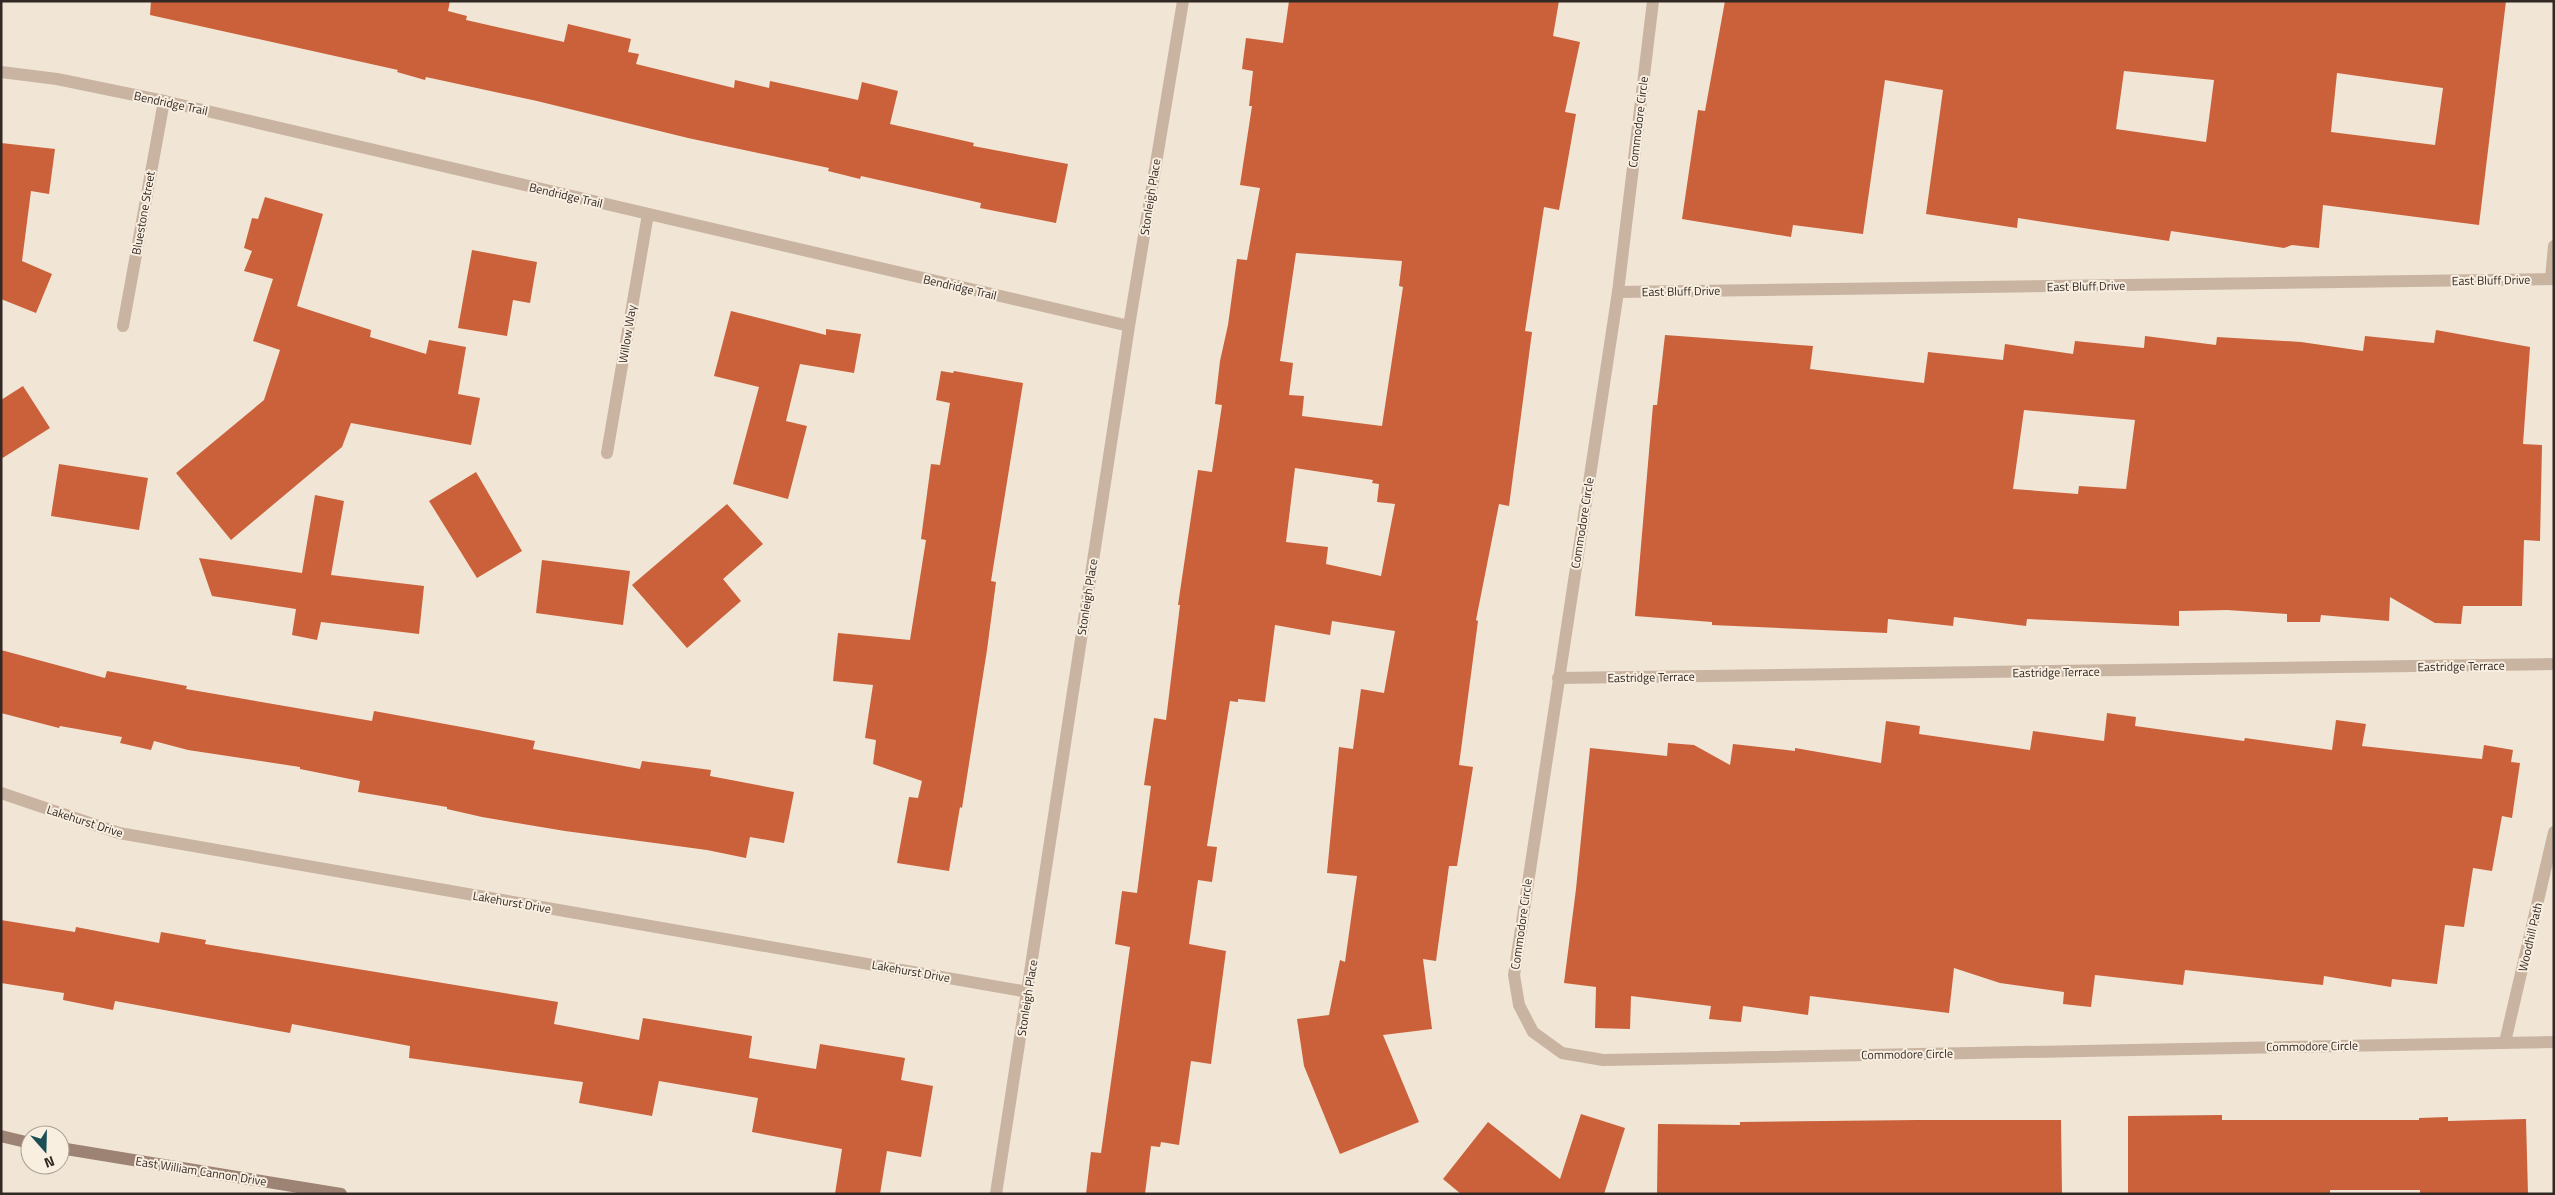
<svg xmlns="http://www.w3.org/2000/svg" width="2555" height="1195" font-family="'Titillium Web',sans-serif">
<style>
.building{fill:#ca613a;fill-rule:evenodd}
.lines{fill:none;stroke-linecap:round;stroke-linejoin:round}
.minor{stroke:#c9b4a1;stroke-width:12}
.tertiary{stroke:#c9b4a1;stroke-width:12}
.secondary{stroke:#9c8373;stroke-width:12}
.labels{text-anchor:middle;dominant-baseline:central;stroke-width:4;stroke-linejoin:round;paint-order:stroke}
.street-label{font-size:12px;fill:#332924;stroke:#f9efe1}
</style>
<rect width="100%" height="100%" fill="#f1e5d5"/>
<g class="building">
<path d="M 151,1 L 450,1 L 448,11 L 467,16 L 466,20 L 564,42 L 568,24 L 631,39 L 628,52 L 639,54 L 636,64 L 734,88 L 735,80 L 769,88 L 770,81 L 858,100 L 862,82 L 898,91 L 890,124 L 974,143 L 973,146 L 1068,164 L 1056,223 L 980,208 L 981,203 L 861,176 L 860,179 L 828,171 L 829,168 L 688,138 L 537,101 L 426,77 L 425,80 L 397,72 L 398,70 L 150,15 Z"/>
<path d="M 1289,1 L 1559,1 L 1553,36 L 1580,42 L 1565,112 L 1576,114 L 1559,210 L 1544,207 L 1525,331 L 1532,332 L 1509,506 L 1499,504 L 1476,620 L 1478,621 L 1459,765 L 1473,767 L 1457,866 L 1449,866 L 1436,961 L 1423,959 L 1432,1029 L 1383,1035 L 1419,1122 L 1340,1154 L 1304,1066 L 1297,1019 L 1329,1015 L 1340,960 L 1345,962 L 1357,876 L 1327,873 L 1339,747 L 1353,749 L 1361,689 L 1384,693 L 1395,631 L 1332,621 L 1330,635 L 1275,625 L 1265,702 L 1238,699 L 1238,702 L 1230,701 L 1207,846 L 1217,847 L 1212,882 L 1198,880 L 1189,944 L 1226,951 L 1211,1064 L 1191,1061 L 1179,1145 L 1161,1142 L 1160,1147 L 1151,1146 L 1145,1194 L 1086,1194 L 1091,1152 L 1101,1153 L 1130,947 L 1115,944 L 1122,891 L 1137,893 L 1151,786 L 1144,785 L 1154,718 L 1166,720 L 1180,605 L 1178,605 L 1198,470 L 1212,472 L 1222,405 L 1215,404 L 1220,361 L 1228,325 L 1237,259 L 1247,260 L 1260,188 L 1240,185 L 1252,106 L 1249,106 L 1253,71 L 1242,69 L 1246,38 L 1283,43 ZM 1296,253 L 1402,261 L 1399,286 L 1403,287 L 1382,426 L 1302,416 L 1304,396 L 1289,395 L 1293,363 L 1280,361 ZM 1295,468 L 1373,480 L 1372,483 L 1379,484 L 1377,502 L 1395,504 L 1381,576 L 1326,564 L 1328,547 L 1286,542 Z"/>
<path d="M 1725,1 L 2506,1 L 2479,225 L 2323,205 L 2319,248 L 2292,245 L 2284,248 L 2171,231 L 2169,241 L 2018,218 L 2017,228 L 1926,214 L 1943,90 L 1885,80 L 1863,234 L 1793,225 L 1791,237 L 1682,219 L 1698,110 L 1705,111 ZM 2124,71 L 2214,80 L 2206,142 L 2116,129 ZM 2337,73 L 2443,88 L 2435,145 L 2331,132 Z"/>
<path d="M 1,143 L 55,149 L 49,194 L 31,191 L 22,261 L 52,274 L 36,313 L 1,299 Z"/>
<path d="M 265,197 L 323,214 L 297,306 L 371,330 L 370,337 L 426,354 L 429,340 L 466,347 L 458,394 L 480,398 L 471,445 L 351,423 L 342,447 L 231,540 L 176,473 L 264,400 L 280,350 L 253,341 L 273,279 L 244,271 L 252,251 L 244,248 L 252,218 L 258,219 Z"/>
<path d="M 472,250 L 537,262 L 530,303 L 513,300 L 507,336 L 458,328 Z"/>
<path d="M 731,311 L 826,335 L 826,329 L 861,334 L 854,373 L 800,364 L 786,421 L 807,426 L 788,499 L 733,484 L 759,387 L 714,376 Z"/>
<path d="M 2436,330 L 2530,347 L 2523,444 L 2542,445 L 2540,541 L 2524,540 L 2522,606 L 2463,606 L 2461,624 L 2435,623 L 2390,597 L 2389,621 L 2321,615 L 2320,622 L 2287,622 L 2287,614 L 2227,610 L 2179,611 L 2179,626 L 2027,619 L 2026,626 L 1954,617 L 1953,626 L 1888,619 L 1887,633 L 1712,625 L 1712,622 L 1635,616 L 1653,405 L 1657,405 L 1665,335 L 1813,346 L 1810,369 L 1924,383 L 1928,352 L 2003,360 L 2005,344 L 2073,354 L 2075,341 L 2144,348 L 2145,336 L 2216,345 L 2217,337 L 2301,342 L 2363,351 L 2365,336 L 2434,343 ZM 2024,410 L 2135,420 L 2126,489 L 2079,486 L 2078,494 L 2013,489 Z"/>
<path d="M 941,371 L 953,373 L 954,371 L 1023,383 L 991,581 L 996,582 L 987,650 L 962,808 L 960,807 L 949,871 L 897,863 L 909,797 L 918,798 L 922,781 L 873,764 L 876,740 L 865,738 L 873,685 L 833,681 L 838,633 L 910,640 L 926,540 L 921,539 L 931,464 L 940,465 L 950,403 L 936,400 Z"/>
<path d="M 23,386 L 50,428 L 1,459 L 1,400 Z"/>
<path d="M 59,464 L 148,478 L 139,530 L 51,516 Z"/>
<path d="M 476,472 L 522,551 L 477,578 L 429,501 Z"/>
<path d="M 315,495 L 344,501 L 331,575 L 424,586 L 419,634 L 321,622 L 317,640 L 292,635 L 296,609 L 212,596 L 199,558 L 302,573 Z"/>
<path d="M 727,504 L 763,544 L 723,579 L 741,601 L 687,648 L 632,585 Z"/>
<path d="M 542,560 L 630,571 L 623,625 L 536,613 Z"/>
<path d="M 1,650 L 105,678 L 107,671 L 187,686 L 186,689 L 372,721 L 374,711 L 478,730 L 535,741 L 533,749 L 640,769 L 642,761 L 711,770 L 710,776 L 794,792 L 784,843 L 750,837 L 746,858 L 707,850 L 565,831 L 482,817 L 447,809 L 447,807 L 358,792 L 360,781 L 300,769 L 300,767 L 188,750 L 154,741 L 151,750 L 120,743 L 122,737 L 60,726 L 59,728 L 1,713 Z"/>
<path d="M 2107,713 L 2136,717 L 2135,726 L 2244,741 L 2245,738 L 2332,750 L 2336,720 L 2366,724 L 2362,746 L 2482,759 L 2484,745 L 2513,750 L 2511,762 L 2520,763 L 2512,818 L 2502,816 L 2492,871 L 2473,868 L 2464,927 L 2445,925 L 2437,984 L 2392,979 L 2391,987 L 2324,976 L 2323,985 L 2185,970 L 2183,985 L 2095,975 L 2091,1007 L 2063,1004 L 2064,992 L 2000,983 L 1954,968 L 1949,1013 L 1810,996 L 1808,1015 L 1743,1006 L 1741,1022 L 1709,1019 L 1711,1006 L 1631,996 L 1630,1029 L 1595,1028 L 1596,987 L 1564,983 L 1576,889 L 1590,748 L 1667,756 L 1668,743 L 1694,745 L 1730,765 L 1733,744 L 1795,751 L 1795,748 L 1881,763 L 1886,721 L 1920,726 L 1919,734 L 2030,750 L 2033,731 L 2104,741 Z"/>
<path d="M 1,920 L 75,932 L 76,927 L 159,943 L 161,932 L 206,940 L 205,944 L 558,1002 L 554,1024 L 639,1040 L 643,1018 L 752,1036 L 749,1058 L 816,1069 L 820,1044 L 905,1058 L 901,1080 L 933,1086 L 921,1157 L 887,1151 L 880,1194 L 835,1194 L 842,1149 L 752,1132 L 758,1098 L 659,1081 L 652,1116 L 579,1103 L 583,1082 L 409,1058 L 410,1046 L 292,1024 L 290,1033 L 115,1001 L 113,1010 L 63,1000 L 64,993 L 1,983 Z"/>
<path d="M 1581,1114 L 1625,1128 L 1604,1194 L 1461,1194 L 1443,1179 L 1488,1122 L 1560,1179 Z"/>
<path d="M 2222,1115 L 2222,1120 L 2419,1120 L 2419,1118 L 2448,1117 L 2448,1121 L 2526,1119 L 2528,1194 L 2420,1194 L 2420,1190 L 2330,1190 L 2330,1194 L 2128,1194 L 2128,1116 Z"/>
<path d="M 1918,1120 L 2061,1120 L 2062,1194 L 1657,1194 L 1658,1124 L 1740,1125 L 1740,1122 Z"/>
</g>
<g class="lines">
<g class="minor">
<path d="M 1653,1 L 1618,292 L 1514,975 L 1519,1005 L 1533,1032 L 1562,1053 L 1603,1060 L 2554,1042"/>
<path d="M 1,72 L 57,79 L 164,101 L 1129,326"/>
<path d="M 2551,279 L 2554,246"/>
<path d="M 1618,292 L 2554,279"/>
<path d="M 123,326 L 164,101"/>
<path d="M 607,453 L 648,214"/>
<path d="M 1558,678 L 2554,664"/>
<path d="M 1,793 L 119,833 L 1028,992"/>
<path d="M 2505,1042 L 2554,832"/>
</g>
<path class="tertiary" d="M 996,1194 L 1129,326 L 1183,1"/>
<g class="secondary">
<path d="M 1,1136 L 30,1143"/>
<path d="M 60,1148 L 341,1194"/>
</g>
</g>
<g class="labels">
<g class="street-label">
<text transform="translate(171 103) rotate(12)">Bendridge Trail</text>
<text transform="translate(1638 122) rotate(-83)">Commodore Circle</text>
<text transform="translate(566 195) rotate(13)">Bendridge Trail</text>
<text transform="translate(1150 197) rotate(-81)">Stonleigh Place</text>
<text transform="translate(143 213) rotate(-80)">Bluestone Street</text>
<text transform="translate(2491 280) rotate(-1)">East Bluff Drive</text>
<text transform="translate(2086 286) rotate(-1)">East Bluff Drive</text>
<text transform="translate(960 287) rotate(13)">Bendridge Trail</text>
<text transform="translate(1681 291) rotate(-1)">East Bluff Drive</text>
<text transform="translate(627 334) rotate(-81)">Willow Way</text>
<text transform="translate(1582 523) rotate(-81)">Commodore Circle</text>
<text transform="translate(1087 597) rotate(-81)">Stonleigh Place</text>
<text transform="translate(2461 666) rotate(-1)">Eastridge Terrace</text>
<text transform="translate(2056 672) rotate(-1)">Eastridge Terrace</text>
<text transform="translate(1651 677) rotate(-1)">Eastridge Terrace</text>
<text transform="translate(85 821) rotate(18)">Lakehurst Drive</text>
<text transform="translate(512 902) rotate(10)">Lakehurst Drive</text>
<text transform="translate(1521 924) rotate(-82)">Commodore Circle</text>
<text transform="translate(2530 937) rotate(-77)">Woodhill Path</text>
<text transform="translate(911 971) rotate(10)">Lakehurst Drive</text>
<text transform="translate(1027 998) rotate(-81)">Stonleigh Place</text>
<text transform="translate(2312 1046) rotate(-1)">Commodore Circle</text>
<text transform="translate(1907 1054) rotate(-1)">Commodore Circle</text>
<text transform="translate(201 1171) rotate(9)">East William Cannon Drive</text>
</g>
</g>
<rect width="2555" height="1195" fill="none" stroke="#332924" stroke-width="5"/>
<g transform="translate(45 1150) rotate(160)"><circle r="24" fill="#f9efe1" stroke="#aaa095"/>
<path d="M0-4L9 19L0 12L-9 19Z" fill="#194f55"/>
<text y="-8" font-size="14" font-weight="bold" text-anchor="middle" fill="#332924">N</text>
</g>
</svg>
